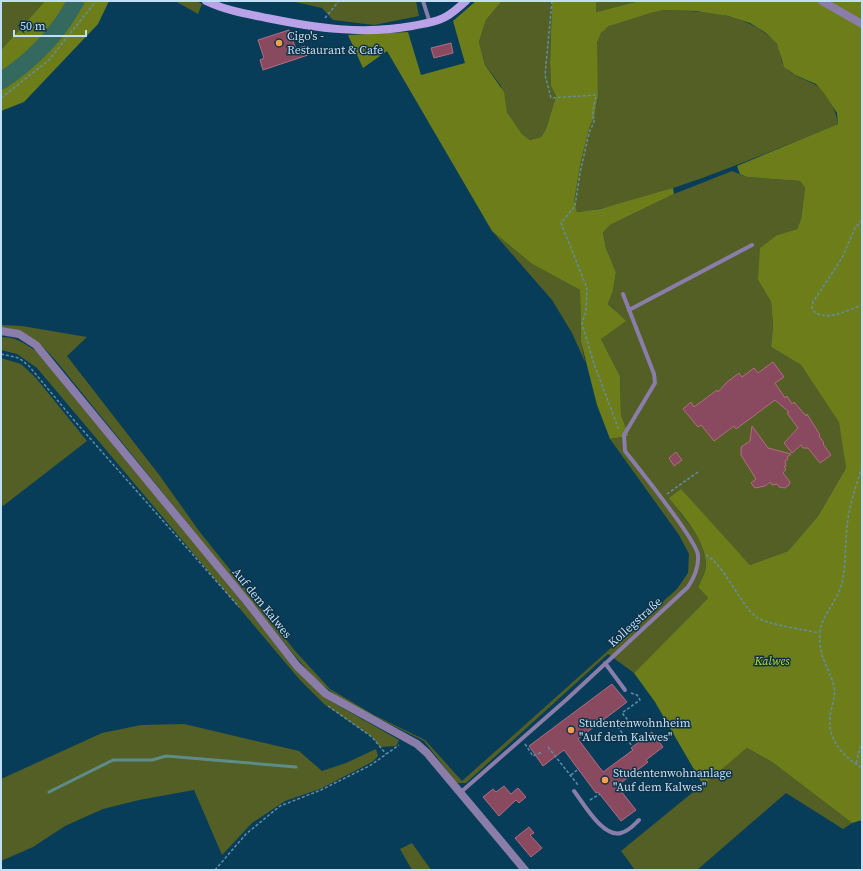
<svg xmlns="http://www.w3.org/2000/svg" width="863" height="871" font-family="'Source Serif 4',serif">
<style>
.green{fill:#535f24}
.forest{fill:#6c7d1a}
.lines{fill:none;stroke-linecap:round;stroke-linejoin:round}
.stream{stroke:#5d8c8b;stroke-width:3}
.river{stroke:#33695e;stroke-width:17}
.building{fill:#89495e;stroke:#b16d83}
.path{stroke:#638da7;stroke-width:1.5;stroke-dasharray:3 2;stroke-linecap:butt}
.lane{stroke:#8b7da9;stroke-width:4}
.street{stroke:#8b7da9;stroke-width:8}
.secondary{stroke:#baa2e9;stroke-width:8}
.poi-dot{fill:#fa9f4f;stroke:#103247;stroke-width:1.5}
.labels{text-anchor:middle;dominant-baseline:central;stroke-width:3;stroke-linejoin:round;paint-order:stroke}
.poi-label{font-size:12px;fill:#c0dff5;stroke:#103247;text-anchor:start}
.street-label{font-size:12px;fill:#c0dff5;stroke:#103247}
.park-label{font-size:12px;font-style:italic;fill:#bbd732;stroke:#103247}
</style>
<rect width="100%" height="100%" fill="#083d5a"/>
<g class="green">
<path d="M 1,1 L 45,1 L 1,50 Z"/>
<path d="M 175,1 L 196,1 L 202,4 L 198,14 Z"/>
<path d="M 291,1 L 416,1 L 419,16 L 374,25 L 333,20 L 322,8 Z"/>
<path d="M 502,1 L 552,1 L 550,63 L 551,86 L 556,96 L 546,129 L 541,137 L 530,140 L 522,134 L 507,112 L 501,86 L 485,65 L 479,42 L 486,20 Z"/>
<path d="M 596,1 L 639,1 L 596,12 Z"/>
<path d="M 664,10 C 702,11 747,12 775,42 C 782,49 779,61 785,67 C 792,76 805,79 814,84 C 828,91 836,110 838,124 C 787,145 737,166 685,184 C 650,196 615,208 577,212 C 576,209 574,204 574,201 C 573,186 584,142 589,126 C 593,117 597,108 598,98 C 599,81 591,45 602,32 C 612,20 648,13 664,10 Z"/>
<path d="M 732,171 L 747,177 L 800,181 L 805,188 L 801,219 L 797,229 L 777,235 L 758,280 L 771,302 L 773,325 L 771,347 L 801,365 L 840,422 L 846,468 L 818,516 L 788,551 L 750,565 L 681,490 L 670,498 C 683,520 706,538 706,566 C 705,573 701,581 698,587 L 708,598 L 634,673 L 608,654 L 466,783 L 457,783 L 424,741 L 342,700 L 316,680 L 295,656 L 57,362 C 40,343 28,330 1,328 L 1,325 L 22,326 L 87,337 L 67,356 L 160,476 L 199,531 L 296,652 L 330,689 L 374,715 L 425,740 L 462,781 L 677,589 L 688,573 L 689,554 L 679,535 L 610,439 L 629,436 L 621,415 L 620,376 L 601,339 L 614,309 L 608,304 L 613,291 L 616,272 L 606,248 L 603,233 L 610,225 L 674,194 Z"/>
<path d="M 492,231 L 532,264 L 580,290 L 581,342 L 585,362 L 572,333 L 552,300 Z"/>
<path d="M 1,337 C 16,337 24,343 36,351 L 222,577 L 295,669 L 325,698 L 399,740 L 396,746 L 380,747 L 372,737 L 324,704 L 300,680 L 37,368 L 17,354 L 1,350 Z"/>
<path d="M 1,358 L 21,364 L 36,378 L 87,441 L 3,506 L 1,503 Z"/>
<path d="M 184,724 L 299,751 L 322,771 L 346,763 L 376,749 L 378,756 L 372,762 L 320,789 L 285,801 L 252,823 L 222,855 L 194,790 L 139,800 L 103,809 L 65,826 L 33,847 L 1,861 L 1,779 L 102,733 L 141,725 Z"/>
<path d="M 747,748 L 772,762 L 852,823 L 843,829 L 786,793 L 697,870 L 635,870 L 621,851 Z"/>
<path d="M 412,843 L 431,870 L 412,870 L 400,849 Z"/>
</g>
<g class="forest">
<path d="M 45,1 L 109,1 L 98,24 L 24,102 L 1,111 L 1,50 Z"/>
<path d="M 476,1 L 502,1 L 486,20 L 479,42 L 485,65 L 504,92 L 507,112 L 522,134 L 530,140 L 541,137 L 546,129 L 556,96 L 551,86 L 550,63 L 552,1 L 596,1 L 596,12 L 639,1 L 862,1 L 862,820 L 852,823 L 772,762 L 747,748 L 703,785 L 655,702 L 634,673 L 708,598 L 698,587 C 701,581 705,573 706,566 C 706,540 684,518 669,498 L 681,489 L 750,565 L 788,551 L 818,516 L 846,468 L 839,422 L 801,365 L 771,347 L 773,325 L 771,302 L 758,280 L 760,248 L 777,235 L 797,229 L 801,219 L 805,188 L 800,181 L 747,177 L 740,174 L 737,166 L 838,124 L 837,113 L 824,93 L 816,84 L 795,75 L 784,67 L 777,44 L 766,33 L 750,23 L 728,16 L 696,11 L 664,10 L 650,13 L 609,26 L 601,33 L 597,43 L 598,97 L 594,118 L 590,125 L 581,160 L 574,200 L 577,212 L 600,209 L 673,188 L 674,194 L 610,225 L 603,233 L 606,248 L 616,272 L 613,291 L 608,304 L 626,321 L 601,339 L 620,376 L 621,415 L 629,436 L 610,439 L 597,405 L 581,342 L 580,290 L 532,264 L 492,231 L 387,51 L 363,68 L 348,35 L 408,32 L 421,75 L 465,63 L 453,21 Z"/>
</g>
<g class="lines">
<path class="stream" d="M 49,792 L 113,760 L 152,760 L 166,756 L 296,767"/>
<path class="river" d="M 1,81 C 32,61 58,34 76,1"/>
</g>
<g class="building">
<path d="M 289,30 L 296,49 L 305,46 L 308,55 L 263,70 L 260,60 L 264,58 L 258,40 Z"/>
<path d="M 451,43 L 453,53 L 434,58 L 431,48 Z"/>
<path d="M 773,362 L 784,377 L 775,383 L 785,398 L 787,396 L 792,404 L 794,402 L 806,416 L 807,414 L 820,435 L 819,436 L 824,443 L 823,444 L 831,455 L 820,463 L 808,448 L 803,448 L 801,445 L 792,453 L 784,443 L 798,428 L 787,413 L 789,412 L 775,400 L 736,429 L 734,426 L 714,441 L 701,425 L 698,427 L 683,409 L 691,402 L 694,407 L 717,390 L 718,392 L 726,383 L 739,373 L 742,377 L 754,368 L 758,373 Z"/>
<path d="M 752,426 L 768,448 L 791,454 L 787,457 L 788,459 L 785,461 L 786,466 L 784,467 L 786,469 L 783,473 L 790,482 L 789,485 L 785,488 L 779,487 L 777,484 L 772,485 L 770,482 L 765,486 L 755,488 L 751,483 L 756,479 L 741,455 L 741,447 L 750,441 Z"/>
<path d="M 676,452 L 682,460 L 674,466 L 669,458 Z"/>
<path d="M 612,684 L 627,702 L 578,739 L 603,772 L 633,750 L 631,748 L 652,732 L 663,747 L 646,760 L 648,762 L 617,786 L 636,810 L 621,821 L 598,792 L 596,793 L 564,750 L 543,766 L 529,746 Z"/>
<path d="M 504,786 L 511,794 L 518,788 L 526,797 L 519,803 L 516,800 L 499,816 L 483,797 L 493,789 L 496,792 Z"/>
<path d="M 529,827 L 534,833 L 530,835 L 542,848 L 531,857 L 515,838 Z"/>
</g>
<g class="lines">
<g class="path">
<path d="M 329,1 L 345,1"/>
<path d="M 552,1 L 545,75 L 551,98 L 596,95 L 592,116 L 595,119 L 589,133 L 580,173 L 575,206 L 561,223 L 587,288 L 586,310 L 582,324 L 594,364 L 619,430"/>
<path d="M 325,18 L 338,2"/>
<path d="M 1,98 L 49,60 L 96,1"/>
<path d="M 862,220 L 855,228 L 842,258 L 813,302 L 812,309 C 823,324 848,310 862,305"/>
<path d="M 1,354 L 19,358 L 29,366 L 73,419 L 239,607"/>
<path d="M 862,467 C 856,486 849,506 847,526 C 845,545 846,564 842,583 C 837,603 822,614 820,632 C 818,659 829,665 834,687 C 836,697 831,707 830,717 C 828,741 843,756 862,768"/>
<path d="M 667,494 L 698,472"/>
<path d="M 706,555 C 723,563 740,604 756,617 C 765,624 806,630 819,633"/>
<path d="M 252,594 L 253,587"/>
<path d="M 631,693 L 637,695 L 640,700 L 622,713 L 627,719 L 617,726 L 632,746"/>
<path d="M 328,706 L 372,737 L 386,754"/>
<path d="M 525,744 L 533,756 L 542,752"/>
<path d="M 548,747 L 578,785"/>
<path d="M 856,763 L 862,742"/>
<path d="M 571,775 L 577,770"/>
<path d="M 590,800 L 600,794"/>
<path d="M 215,870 L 246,834 L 280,806 L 321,790 L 371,765 L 399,745"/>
</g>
<g class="lane">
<path d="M 423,1 L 430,23"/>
<path d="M 629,310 L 752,245"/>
<path d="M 605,663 L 625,690"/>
<path d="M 574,791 C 584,804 603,838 621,833 C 629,831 634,825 639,820"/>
<path d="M 461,792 L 566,700 L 688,587 C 694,578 699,567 698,555 C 696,539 639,469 625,451 L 624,435 L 655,383 L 654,374 L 623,294"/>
</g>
<g class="street">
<path d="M 822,1 L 862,24"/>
<path d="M 1,331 L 19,334 L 36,345 L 248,603 L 297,666 L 326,694 L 417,744 L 427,753 L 525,870"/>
</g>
<path class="secondary" d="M 206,1 C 224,10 247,14 267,18 C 316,28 363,35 412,26 C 422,24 432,23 441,19 C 450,16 459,7 466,1"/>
</g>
<g class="poi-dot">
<circle cx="279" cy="43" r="4"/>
<circle cx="571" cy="730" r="4"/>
<circle cx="605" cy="780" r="4"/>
</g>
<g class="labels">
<g class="poi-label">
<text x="287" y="36">Cigo's -<tspan x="287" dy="14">Restaurant &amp; Cafe</tspan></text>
<text x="579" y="723">Studentenwohnheim<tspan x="579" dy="14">"Auf dem Kalwes"</tspan></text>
<text x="613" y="773">Studentenwohnanlage<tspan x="613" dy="14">"Auf dem Kalwes"</tspan></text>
</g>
<g class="street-label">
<text transform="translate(262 603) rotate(51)">Auf dem Kalwes</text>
<text transform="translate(635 622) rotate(-42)">Kollegstraße</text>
</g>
<g class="park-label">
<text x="772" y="661">Kalwes</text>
</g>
</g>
<rect width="863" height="871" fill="none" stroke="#c0dff5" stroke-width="4"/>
<path d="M14 30v6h72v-6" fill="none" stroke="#c0dff5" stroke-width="2"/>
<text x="20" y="30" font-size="12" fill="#c0dff5" stroke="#103247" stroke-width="3" paint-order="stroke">50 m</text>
</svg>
